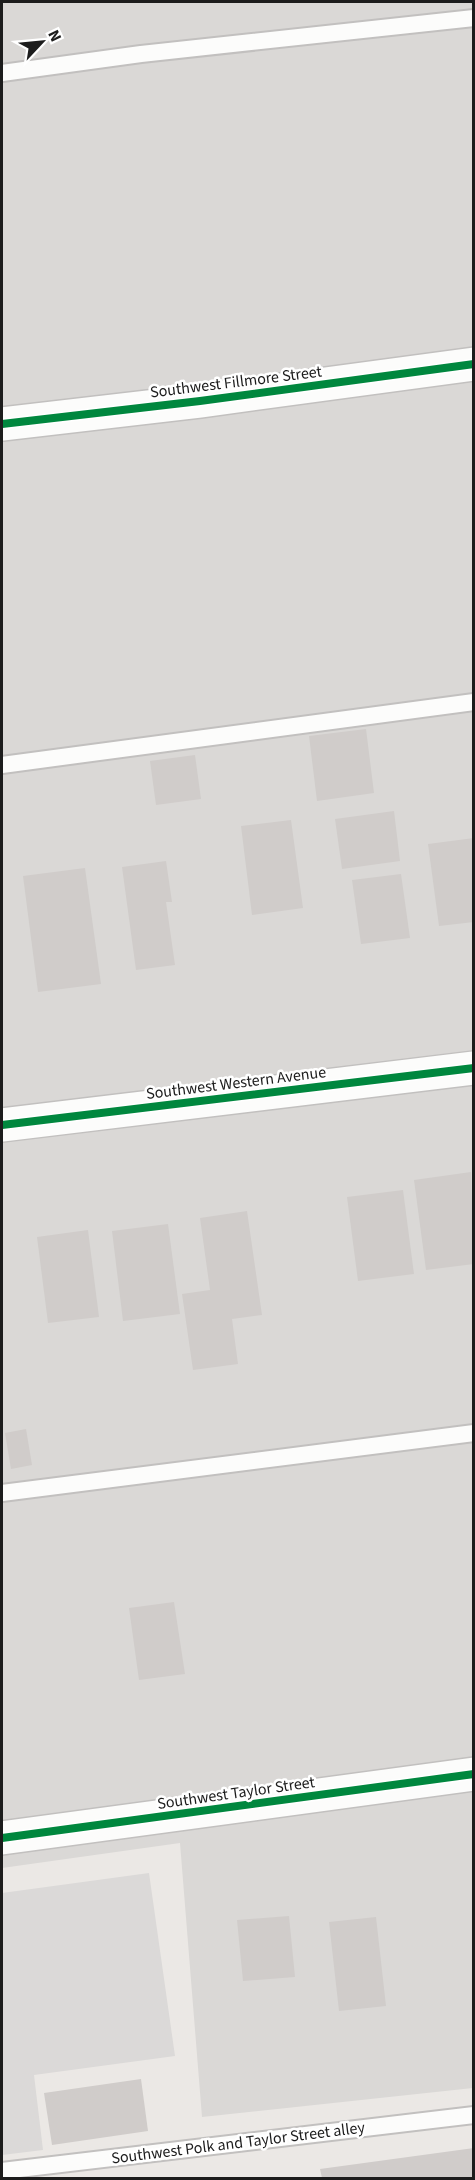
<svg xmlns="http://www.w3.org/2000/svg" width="475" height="2180" font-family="'Source Sans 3',sans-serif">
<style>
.residential{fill:#dad8d6}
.parking{fill:#dbd9d8}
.building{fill:#d0ccca}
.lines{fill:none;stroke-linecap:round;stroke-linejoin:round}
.lane-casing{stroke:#c2c0bf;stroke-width:20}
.street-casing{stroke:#c2c0bf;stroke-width:36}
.lane{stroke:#fcfcfb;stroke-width:16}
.street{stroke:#fcfcfb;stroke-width:33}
.cycleway-casing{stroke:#fff;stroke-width:11}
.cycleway{stroke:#00873e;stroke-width:8}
.labels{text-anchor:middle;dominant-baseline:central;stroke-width:5;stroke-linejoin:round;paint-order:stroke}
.street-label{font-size:16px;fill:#1c1c1c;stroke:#fff}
</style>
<rect width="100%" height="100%" fill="#ebe8e5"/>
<path class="residential" d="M 2,2 L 473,2 L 473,2088 L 202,2117 L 180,1843 L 2,1868 Z"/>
<path class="parking" d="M 149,1873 L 175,2056 L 34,2075 L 43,2150 L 2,2155 L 2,1893 Z"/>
<g class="building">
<path d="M 366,729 L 374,793 L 317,801 L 309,736 Z"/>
<path d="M 195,755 L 201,799 L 156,805 L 150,761 Z"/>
<path d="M 394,811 L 400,861 L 342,869 L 335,819 Z"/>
<path d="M 291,820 L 303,908 L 252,915 L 241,826 Z"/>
<path d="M 474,838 L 474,922 L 439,926 L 428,844 Z"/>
<path d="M 166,861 L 172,902 L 166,902 L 175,965 L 136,970 L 122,867 Z"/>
<path d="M 85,868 L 101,984 L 38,992 L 23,876 Z"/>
<path d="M 401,874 L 410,938 L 361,944 L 352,880 Z"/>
<path d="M 471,1172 L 474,1264 L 426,1270 L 414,1180 Z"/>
<path d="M 403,1190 L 414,1274 L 358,1281 L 347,1197 Z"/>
<path d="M 247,1211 L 262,1315 L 232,1319 L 238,1364 L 193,1370 L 182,1294 L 210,1290 L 200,1218 Z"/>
<path d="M 168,1224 L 180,1314 L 123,1321 L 112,1231 Z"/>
<path d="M 88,1230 L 99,1317 L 48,1323 L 37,1237 Z"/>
<path d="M 26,1429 L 32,1465 L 11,1469 L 5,1433 Z"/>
<path d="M 174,1602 L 185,1674 L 139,1680 L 129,1608 Z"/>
<path d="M 289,1916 L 295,1977 L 243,1981 L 237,1920 Z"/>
<path d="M 376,1917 L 386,2006 L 339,2011 L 329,1922 Z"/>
<path d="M 141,2079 L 148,2131 L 52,2145 L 44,2093 Z"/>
<path d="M 474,2148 L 474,2178 L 322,2178 L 320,2169 Z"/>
</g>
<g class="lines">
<defs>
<g id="lane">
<path d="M 2,73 L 141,54 L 474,18"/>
<path d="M 2,765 L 474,702"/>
<path d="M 2,1493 L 474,1433"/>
<path d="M 2,2171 L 474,2115"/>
</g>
<g id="street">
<path d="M 2,424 L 200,401 L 474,364"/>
<path d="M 2,1125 L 474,1068"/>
<path d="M 2,1838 L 474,1774"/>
</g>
</defs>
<use href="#lane" class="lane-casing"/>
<use href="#street" class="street-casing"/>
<use href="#lane" class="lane"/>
<use href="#street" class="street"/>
<defs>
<g id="cycleway">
<path d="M 2,424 L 200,401 L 474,364"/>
<path d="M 2,1125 L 474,1068"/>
<path d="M 2,1838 L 474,1774"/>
</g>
</defs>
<use href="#cycleway" class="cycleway-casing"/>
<use href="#cycleway" class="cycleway"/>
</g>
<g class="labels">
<g class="street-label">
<text transform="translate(236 382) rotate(-7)">Southwest Fillmore Street</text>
<text transform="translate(236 1083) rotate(-7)">Southwest Western Avenue</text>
<text transform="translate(236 1793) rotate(-8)">Southwest Taylor Street</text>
<text transform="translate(238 2143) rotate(-7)">Southwest Polk and Taylor Street alley</text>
</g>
</g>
<rect width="475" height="2180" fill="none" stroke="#1c1c1c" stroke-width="6"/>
<g transform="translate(42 42) rotate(64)" stroke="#ffffff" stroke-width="4.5" paint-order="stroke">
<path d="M0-4.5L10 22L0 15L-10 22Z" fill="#1c1c1c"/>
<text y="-9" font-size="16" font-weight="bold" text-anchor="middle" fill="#1c1c1c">N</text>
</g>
</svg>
